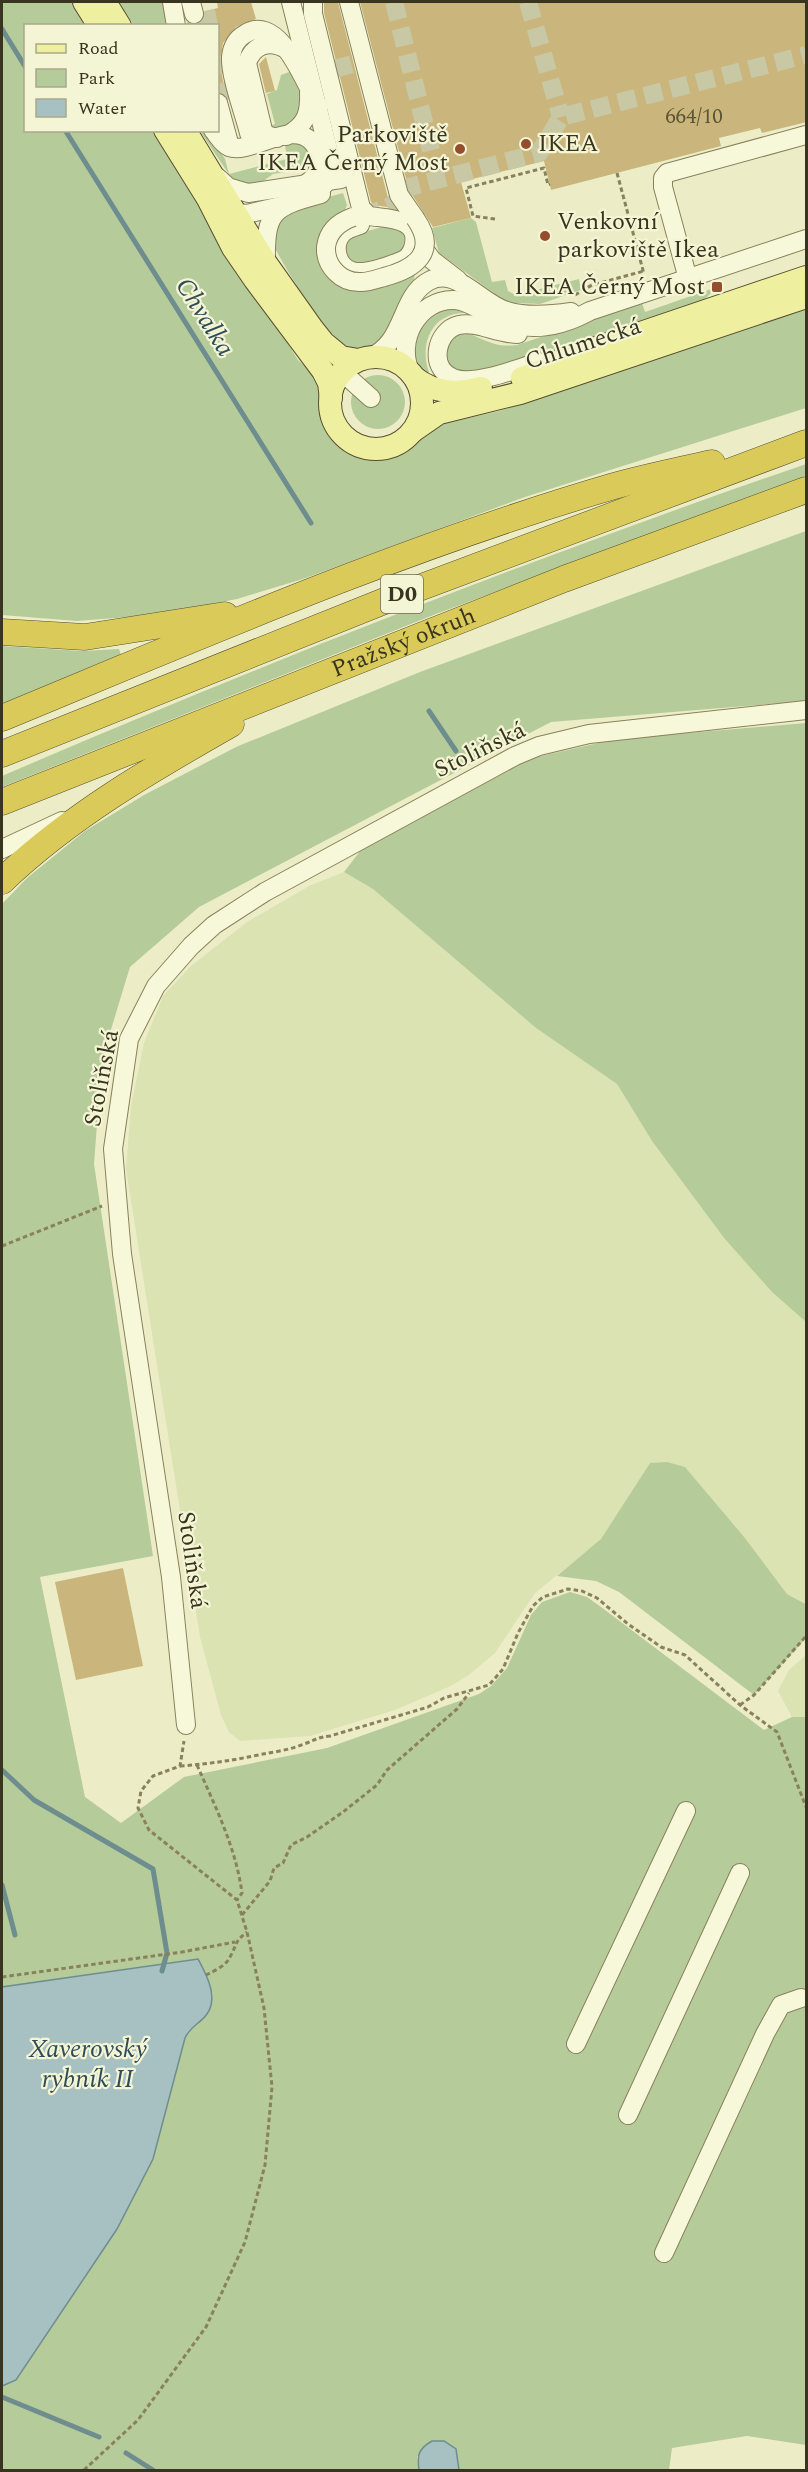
<svg xmlns="http://www.w3.org/2000/svg" width="808" height="2472" font-family="Spectral,serif">
<style>
.farmland{fill:#dbe3b3}
.green{fill:#b6cb9a}
.water{fill:#a7c0c1;stroke:#6e8d8f;stroke-width:1.5}
.lines{fill:none;stroke-linecap:round;stroke-linejoin:round}
.stream{stroke:#6e8d8f;stroke-width:5}
.building{fill:#cab67c}
.minor-tunnel{stroke:#c8c8a5;stroke-width:18;stroke-dasharray:18 9;stroke-linecap:butt}
.minor-casing{stroke:#88815c;stroke-width:20}
.major-casing{stroke:#564e30;stroke-width:24}
.highway-casing{stroke:#564e30;stroke-width:27}
.path{stroke:#88815c;stroke-width:3;stroke-dasharray:4.5 3;stroke-linecap:butt}
.minor{stroke:#f7f8d9;stroke-width:18}
.major{stroke:#eeef9f;stroke-width:22}
.highway{stroke:#daca59;stroke-width:26}
.minor-bridge-casing{stroke:#88815c;stroke-width:20;stroke-linecap:butt}
.minor-bridge{stroke:#f7f8d9;stroke-width:18}
.poi-dot{fill:#954e2d;stroke:#f4f5d5;stroke-width:2}
.labels{text-anchor:middle;dominant-baseline:central;stroke-width:4.5;stroke-linejoin:round;paint-order:stroke}
.number-label{font-size:21px;fill:#5c5436}
.shield{fill:#f4f5d5;stroke:#706e56;stroke-width:1.5}
.shield-label{font-size:22px;font-weight:bold;fill:#38341f}
.poi-label{font-size:24px;fill:#38341f;stroke:#f4f5d5;text-anchor:end}
.street-label{font-size:24px;fill:#38341f;stroke:#f4f5d5}
.water-label{font-size:26px;font-style:italic;fill:#2f4d58;stroke:#f4f5d5}
</style>
<rect width="100%" height="100%" fill="#ecedc6"/>
<g class="farmland">
<path d="M 344,872 L 373,889 L 536,1028 L 617,1084 L 652,1141 L 724,1238 L 772,1292 L 806,1322 L 806,1603 L 787,1594 L 745,1538 L 685,1467 L 650,1463 L 601,1540 L 535,1593 L 495,1653 L 469,1675 L 451,1686 L 395,1710 L 310,1736 L 240,1741 L 229,1732 L 221,1715 L 200,1637 L 126,1169 L 131,1106 L 144,1043 L 163,996 L 191,966 L 247,922 L 311,885 Z"/>
<path d="M 806,1655 L 806,1717 L 792,1717 L 778,1691 L 789,1670 Z"/>
</g>
<g class="green">
<path d="M 2,2 L 72,2 L 87,25 L 26,26 L 26,130 L 154,131 L 298,360 C 305,366 313,373 317,381 C 322,392 320,405 323,417 C 331,451 371,467 401,454 C 416,447 424,432 438,425 L 499,411 L 806,309 L 806,408 L 525,497 L 303,579 L 237,599 L 154,615 L 77,621 L 2,615 Z"/>
<path d="M 118,2 L 169,2 L 171,25 L 134,25 Z"/>
<path d="M 289,72 L 295,75 L 305,105 L 295,123 L 271,129 L 266,127 L 275,124 L 267,94 L 277,90 L 281,75 Z"/>
<path d="M 200,131 L 207,131 L 225,159 L 229,174 L 287,159 L 285,144 L 295,142 L 306,148 L 309,164 L 304,169 L 273,174 L 258,185 L 237,182 L 230,176 Z"/>
<path d="M 343,193 L 347,205 L 345,210 L 342,211 L 324,265 L 415,271 L 414,281 C 409,293 389,336 382,342 C 372,348 357,351 347,346 C 329,339 283,266 274,246 C 273,210 314,201 343,193 Z"/>
<path d="M 471,218 L 476,222 L 492,282 L 505,280 L 508,291 L 516,295 L 579,279 L 581,290 L 540,304 L 514,303 L 502,299 L 439,253 L 432,228 Z"/>
<path d="M 390,225 L 397,227 L 405,235 L 403,249 C 396,256 367,266 357,264 C 351,263 349,259 345,255 L 347,239 L 352,235 Z"/>
<path d="M 717,287 L 702,302 L 507,366 L 465,374 L 451,368 L 445,356 C 453,318 469,336 492,343 C 500,346 508,346 517,345 L 642,303 L 645,312 Z"/>
<path d="M 452,308 L 465,310 L 465,313 C 432,313 419,343 429,372 L 427,374 C 399,345 418,316 452,308 Z"/>
<circle cx="378" cy="402" r="27"/>
<path d="M 806,464 L 806,476 L 436,614 L 2,787 L 2,776 C 266,662 534,558 806,464 Z"/>
<path d="M 806,531 L 806,701 L 551,722 L 199,907 L 130,967 L 102,1059 L 94,1164 L 153,1556 L 40,1577 L 85,1797 L 121,1823 L 184,1777 L 327,1748 L 479,1694 L 491,1686 L 507,1668 L 531,1615 L 542,1602 L 570,1592 L 587,1597 L 601,1607 L 764,1730 L 792,1717 L 806,1717 L 806,2445 L 747,2436 L 672,2448 L 669,2470 L 459,2470 L 456,2449 L 417,2456 L 419,2470 L 2,2470 L 2,2386 L 16,2380 L 117,2229 L 153,2159 L 185,2038 L 190,2028 L 208,2013 L 209,1981 L 198,1959 L 2,1987 L 2,904 L 27,878 L 85,831 L 144,795 L 236,747 L 420,672 Z"/>
<path d="M 2,646 L 82,651 L 119,649 L 121,655 L 2,704 Z"/>
<path d="M 806,723 L 806,1322 L 772,1292 L 724,1238 L 652,1141 L 617,1084 L 536,1028 L 373,889 L 344,872 L 361,850 L 439,800 L 532,758 L 616,739 Z"/>
<path d="M 667,1462 L 685,1467 L 745,1538 L 787,1594 L 806,1604 L 806,1638 L 754,1695 L 619,1592 L 596,1581 L 557,1576 L 601,1539 L 650,1463 Z"/>
</g>
<g class="water">
<path d="M 198,1959 C 206,1974 219,1997 207,2014 C 200,2024 191,2025 185,2038 L 153,2159 L 117,2229 L 16,2380 L 2,2386 L 2,1987 Z"/>
<path d="M 432,2441 L 444,2441 L 456,2449 L 459,2470 L 419,2470 C 417,2455 418,2449 432,2441 Z"/>
</g>
<g class="lines">
<g class="stream">
<path d="M 2,29 L 26,68"/>
<path d="M 65,130 L 311,523"/>
<path d="M 429,711 L 456,751"/>
<path d="M 2,1770 L 34,1800 L 153,1869 L 167,1953 L 162,1971"/>
<path d="M 2,1885 L 15,1935"/>
<path d="M 2,2397 L 99,2437"/>
<path d="M 126,2453 L 153,2470"/>
</g>
</g>
<g class="building">
<path d="M 217,2 L 251,2 L 256,19 L 236,27 L 223,43 L 220,65 L 226,96 L 218,92 L 218,26 L 187,26 L 187,22 L 196,25 L 201,22 L 205,11 L 218,8 Z"/>
<path d="M 324,2 L 338,2 L 388,198 L 394,208 L 374,205 L 371,202 L 324,13 Z"/>
<path d="M 360,2 L 807,2 L 807,122 L 762,133 L 760,128 L 719,138 L 721,146 L 551,190 L 544,161 L 461,182 L 471,218 L 433,227 L 409,190 Z"/>
<path d="M 266,57 L 275,91 L 266,93 L 273,124 L 259,64 Z"/>
<path d="M 123,1568 L 143,1666 L 76,1680 L 55,1582 Z"/>
</g>
<g class="lines">
<g class="minor-tunnel">
<path d="M 394,2 L 433,158"/>
<path d="M 528,2 L 561,117"/>
<path d="M 206,11 L 209,26"/>
<path d="M 218,56 L 229,101"/>
<path d="M 334,69 L 368,60"/>
<path d="M 402,189 L 539,153 L 561,117 L 806,55"/>
<path d="M 362,215 C 382,209 395,211 402,189"/>
</g>
<defs>
<g id="minor">
<path d="M 172,2 L 176,26"/>
<path d="M 191,2 L 194,14"/>
<path d="M 291,2 L 331,161 L 324,185 L 311,196"/>
<path d="M 313,2 L 313,14 L 361,208 L 369,216 C 387,219 422,217 413,248 C 411,254 407,259 401,261 C 389,266 364,275 352,271 C 336,266 332,244 343,233 C 348,228 354,227 360,225"/>
<path d="M 349,2 L 399,195 L 415,218"/>
<path d="M 218,103 L 229,143"/>
<path d="M 213,130 C 218,136 222,144 229,147 C 251,155 293,118 313,143 C 318,149 320,157 319,165 C 318,174 314,178 307,183"/>
<path d="M 286,136 C 306,125 310,114 309,92"/>
<path d="M 277,138 L 266,135 L 263,130 L 247,63 C 253,45 269,39 286,49"/>
<path d="M 262,141 L 252,138 L 249,133 C 244,113 230,76 231,57 C 232,47 236,39 245,34 C 279,12 305,83 318,106"/>
<path d="M 217,177 L 228,187 L 248,193 L 341,179"/>
<path d="M 227,212 L 247,214 L 285,205"/>
<path d="M 427,253 L 432,260 L 458,280"/>
<path d="M 266,263 C 265,212 272,207 321,194"/>
<path d="M 688,279 L 663,187 L 663,178 L 667,173 L 806,135"/>
<path d="M 518,334 C 497,334 477,321 459,325 C 436,330 428,368 453,378 C 474,386 517,369 538,362"/>
<path d="M 368,358 C 406,344 399,297 429,281 C 457,266 481,304 507,311 C 527,317 550,315 571,312"/>
<path d="M 342,372 L 371,398"/>
<path d="M 411,373 C 395,342 418,298 455,300 C 468,301 478,309 489,315 C 523,334 557,329 590,311 L 806,239"/>
<path d="M 2,849 L 62,821"/>
<path d="M 186,1725 L 171,1577 L 122,1254 L 113,1149 L 129,1039 L 156,986 L 191,946 L 214,925 L 265,892 L 515,756 L 539,746 L 589,734 L 806,710"/>
<path d="M 576,2044 L 686,1811"/>
<path d="M 628,2115 L 740,1873"/>
<path d="M 664,2253 L 765,2034 L 781,2005 L 801,1998"/>
</g>
<g id="major">
<path d="M 84,2 L 99,26"/>
<path d="M 105,2 L 120,26"/>
<path d="M 165,130 L 208,199 L 233,248 L 255,280 L 323,371 L 329,383 L 331,398"/>
<path d="M 185,130 L 266,263 L 312,328 L 324,343 L 341,357 L 358,360"/>
<circle cx="376" cy="403" r="46"/>
<path d="M 415,378 C 436,394 457,394 481,388"/>
<path d="M 522,378 L 545,370 L 561,360 L 806,277"/>
<path d="M 413,431 L 439,413 L 520,393 L 806,297"/>
</g>
<g id="highway">
<path d="M 2,632 L 85,637 L 225,615"/>
<path d="M 2,718 C 203,635 405,547 614,486 C 646,477 680,470 712,463"/>
<path d="M 2,754 L 387,600 L 806,443"/>
<path id="s1" d="M 2,802 L 564,579 L 806,490"/>
<path d="M 2,881 C 69,817 150,770 231,724"/>
</g>
</defs>
<use href="#minor" class="minor-casing"/>
<use href="#major" class="major-casing"/>
<use href="#highway" class="highway-casing"/>
<g class="path">
<path d="M 617,173 L 644,274"/>
<path d="M 495,219 L 473,216 L 466,188 L 544,168 L 548,185 L 550,184"/>
<path d="M 575,295 L 592,285 L 644,271"/>
<path d="M 2,1246 L 102,1206"/>
<path d="M 740,1705 L 754,1695 L 806,1636"/>
<path d="M 197,1765 C 215,1806 236,1848 242,1893 L 237,1900"/>
<path d="M 180,1766 C 209,1764 235,1760 263,1754 C 276,1752 292,1749 304,1744 C 315,1740 318,1737 330,1736 L 428,1707 L 444,1698 L 489,1685 L 503,1669 L 518,1633 L 533,1606 L 543,1597 L 568,1589 L 582,1591 L 597,1598 L 628,1624 L 661,1647 L 685,1655 L 740,1705 L 777,1732 L 806,1807"/>
<path d="M 242,1915 L 270,1881 L 274,1868 L 283,1863 L 291,1845 L 307,1837 L 343,1812 L 377,1785 L 387,1770 L 457,1709 L 469,1693"/>
<path d="M 206,1975 C 214,1971 226,1966 230,1957 C 238,1943 233,1943 247,1932"/>
<path d="M 2,1977 L 182,1952 L 235,1942"/>
<path d="M 84,2470 L 138,2420 L 206,2327 L 245,2242 L 265,2165 L 272,2087 L 264,2008 L 247,1932 L 237,1900 L 149,1830 L 138,1808 L 141,1791 L 153,1776 L 180,1766 L 184,1741"/>
</g>
<use href="#minor" class="minor"/>
<use href="#major" class="major"/>
<use href="#highway" class="highway"/>
<defs>
<path id="minor-bridge" d="M 353,217 C 339,222 328,231 326,247 C 325,266 341,283 361,282 C 369,282 377,279 384,277 C 415,269 439,252 415,218"/>
</defs>
<use href="#minor-bridge" class="minor-bridge-casing"/>
<use href="#minor-bridge" class="minor-bridge"/>
</g>
<g class="poi-dot">
<circle cx="526" cy="144" r="6"/>
<circle cx="460" cy="149" r="6"/>
<circle cx="545" cy="236" r="6"/>
<rect x="711" y="281" width="12" height="12" rx="3"/>
</g>
<g class="labels">
<g class="number-label">
<text x="694" y="117">664/10</text>
</g>
<rect class="shield" x="381" y="575" width="42" height="38" rx="4.5"/>
<g class="shield-label">
<text x="402" y="594">D0</text>
</g>
<g class="poi-label">
<text x="448" y="135">Parkoviště<tspan x="448" dy="28">IKEA Černý Most</tspan></text>
<text x="538" y="144" text-anchor="start">IKEA</text>
<text x="557" y="222" text-anchor="start">Venkovní<tspan x="557" dy="28">parkoviště Ikea</tspan></text>
<text x="705" y="287">IKEA Černý Most</text>
</g>
<g class="street-label">
<text transform="translate(583 344) rotate(-18)">Chlumecká</text>
<text stroke="none"><textPath href="#s1" startOffset="432">Pražský okruh</textPath></text>
<text transform="translate(480 750) rotate(-26)">Stoliňská</text>
<text transform="translate(102 1078) rotate(-79)">Stoliňská</text>
<text transform="translate(192 1560) rotate(82)">Stoliňská</text>
</g>
<g class="water-label">
<text transform="translate(205 317) rotate(58)">Chvalka</text>
<text x="88" y="2049">Xaverovský<tspan x="88" dy="30">rybník II</tspan></text>
</g>
</g>
<rect width="808" height="2472" fill="none" stroke="#38341f" stroke-width="6"/>
<rect x="24" y="24" width="195" height="108" fill="#f4f5d5" stroke="#a9a88c" stroke-width="1.5"/>
<rect x="36" y="44" width="30" height="9" fill="#eeef9f" stroke="#a9a88c" stroke-width="1.5"/>
<text x="78" y="54" font-size="18" fill="#38341f">Road</text>
<rect x="36" y="69" width="30" height="18" fill="#b6cb9a" stroke="#a9a88c" stroke-width="1.5"/>
<text x="78" y="84" font-size="18" fill="#38341f">Park</text>
<rect x="36" y="99" width="30" height="18" fill="#a7c0c1" stroke="#a9a88c" stroke-width="1.5"/>
<text x="78" y="114" font-size="18" fill="#38341f">Water</text>
</svg>
